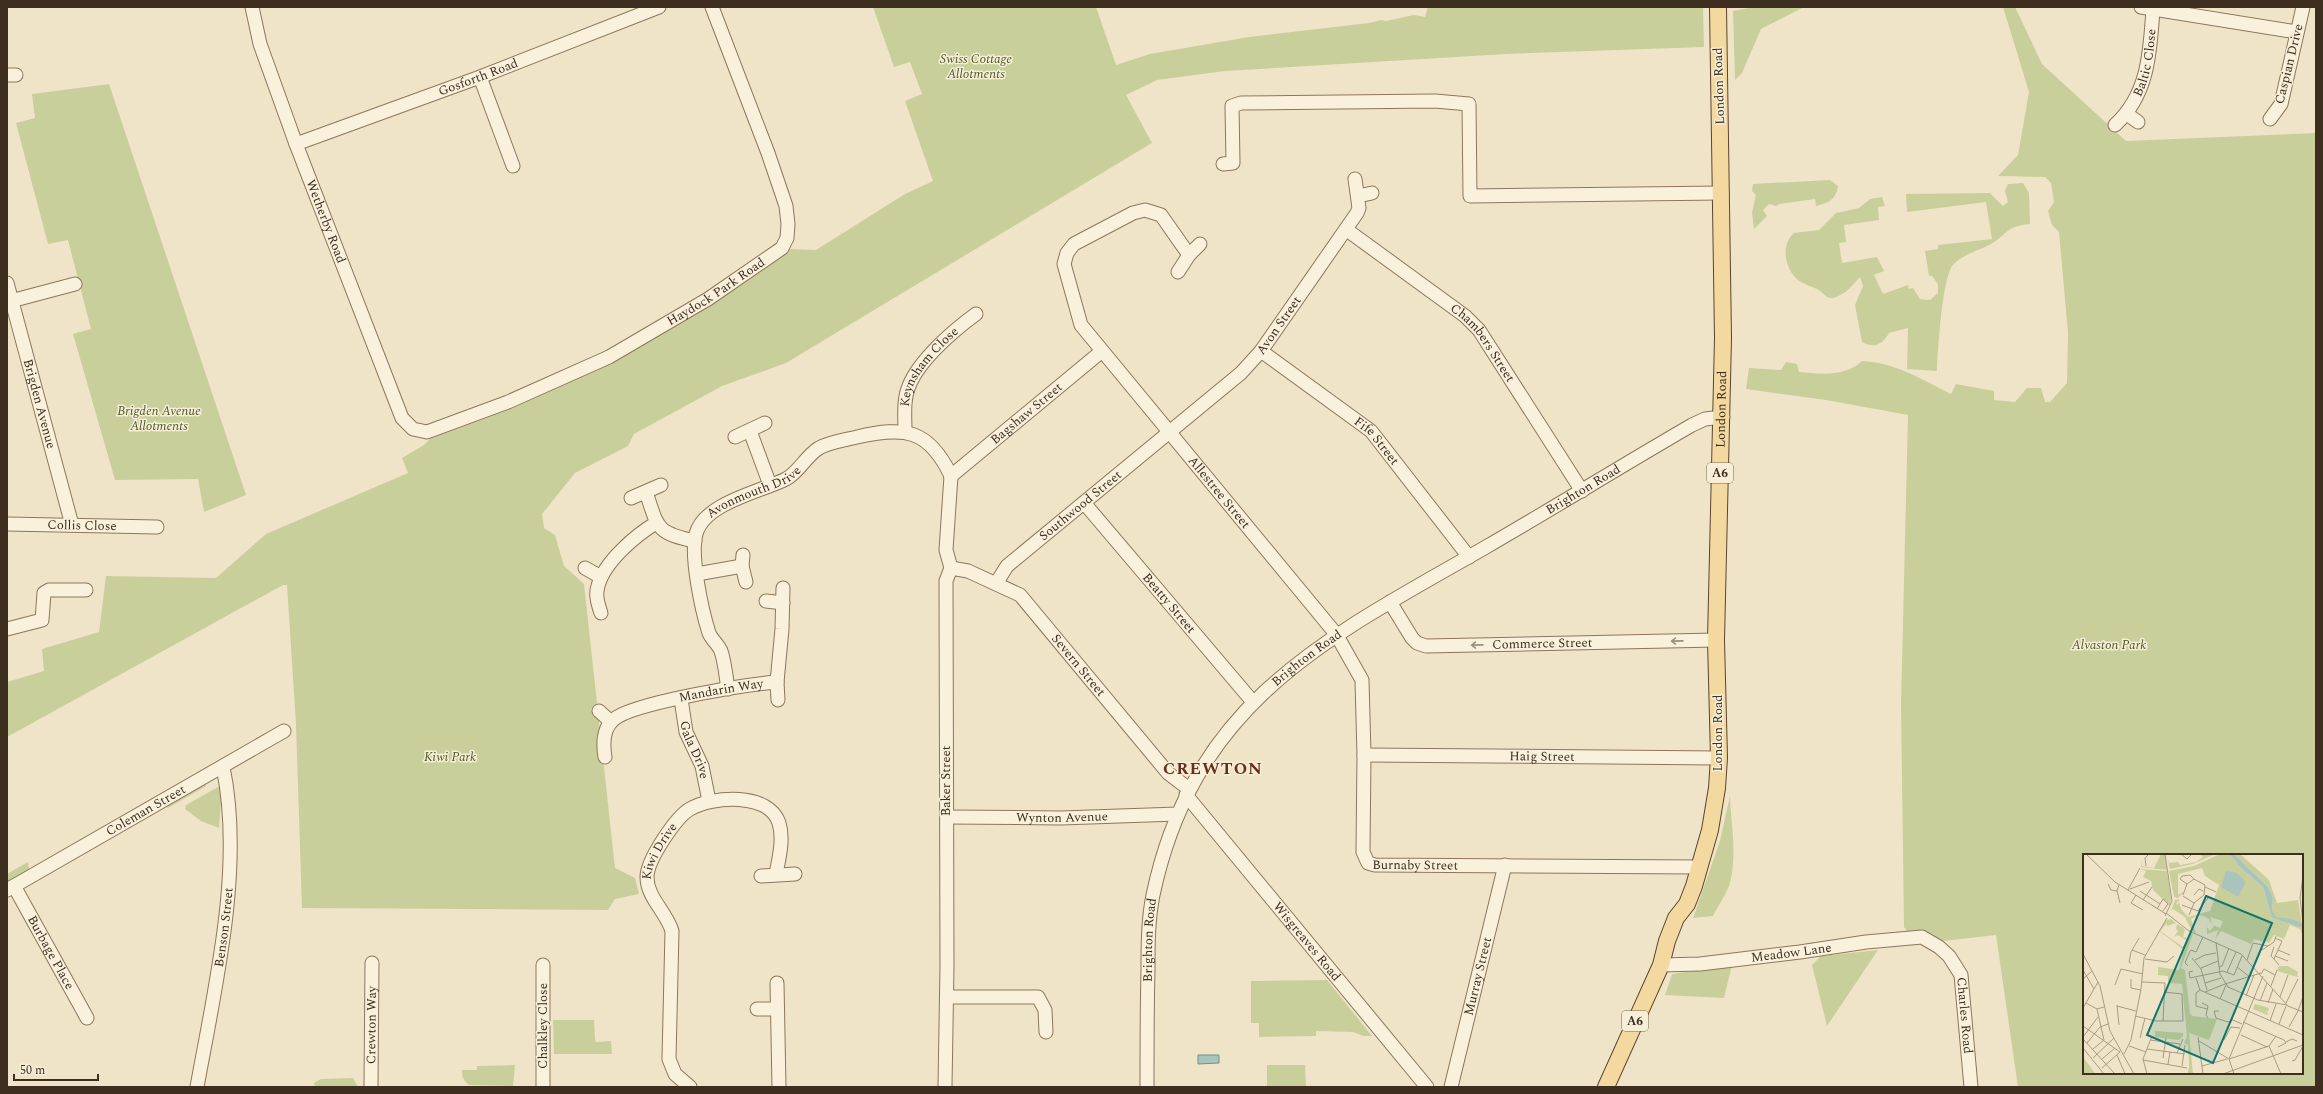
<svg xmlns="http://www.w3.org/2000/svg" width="2323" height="1094" font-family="Spectral,serif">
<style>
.green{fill:#c9cf9b;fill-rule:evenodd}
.water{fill:#a9c4bc;stroke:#6f938a}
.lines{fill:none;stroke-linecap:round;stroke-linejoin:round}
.minor-casing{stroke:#8d765c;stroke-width:15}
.major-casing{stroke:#5b4430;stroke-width:18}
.minor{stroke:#faf1dc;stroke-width:13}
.major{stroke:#f3d9a0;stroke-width:16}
.oneway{stroke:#9c907e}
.labels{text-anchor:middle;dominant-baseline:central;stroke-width:3;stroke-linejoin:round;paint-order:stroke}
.shield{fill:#f7eed8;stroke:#756857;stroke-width:1}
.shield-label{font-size:12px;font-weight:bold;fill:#3d2e20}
.park-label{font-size:13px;font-style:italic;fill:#4d5a26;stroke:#f7eed8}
.street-label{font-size:13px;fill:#3d2e20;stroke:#f7eed8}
.district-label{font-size:17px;font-weight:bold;letter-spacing:1px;fill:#6b2e1e;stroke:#f7eed8}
.inset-road{fill:none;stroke:#a89b85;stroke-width:1}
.view{fill:#0f766e;fill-opacity:0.15;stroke:#0f766e;stroke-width:2}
.inset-edge{fill:none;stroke:#3d2e20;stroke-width:2}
</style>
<rect width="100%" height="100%" fill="#f0e4c8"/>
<g class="green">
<path d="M 873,7 L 1096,7 L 1116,65 L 1150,54 L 1249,37 L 1369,23 L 1381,20 L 1386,21 L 1414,15 L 1425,17 L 1428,7 L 1703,7 L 1704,47 L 1506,54 L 1225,71 L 1157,80 L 1126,95 L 1152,143 L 786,363 L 722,386 L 634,434 L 628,446 L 575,473 L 542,514 L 544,528 L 555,535 L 564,566 L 584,584 L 615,868 L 635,878 L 639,894 L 615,899 L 608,910 L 302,908 L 296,725 L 287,585 L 283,585 L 7,737 L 7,682 L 44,671 L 42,649 L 99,632 L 106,576 L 216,578 L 266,534 L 408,473 L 402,458 L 424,445 L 430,439 L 508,410 L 612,363 L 707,307 L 776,261 L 789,249 L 816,250 L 905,194 L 933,181 L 905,101 L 922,94 L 910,62 L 894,67 Z"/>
<path d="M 1755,7 L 1804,7 L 1761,29 L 1742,73 L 1735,80 L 1733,11 Z"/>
<path d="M 2003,7 L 2015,7 L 2042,64 L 2126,141 L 2316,133 L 2316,1087 L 2018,1087 L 1996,935 L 1917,944 L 1904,927 L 1901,704 L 1908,415 L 1826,400 L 1746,389 L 1749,368 L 1781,370 L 1786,362 L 1797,364 L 1799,372 C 1821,374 1845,377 1862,361 C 1894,362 1923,380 1951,394 L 1956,384 L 1994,391 L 1994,400 L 2015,402 L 2027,388 L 2041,388 L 2045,402 L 2050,402 L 2067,383 L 2068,333 L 2059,232 L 2052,225 L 2048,211 L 2054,202 L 2051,183 L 2045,177 L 1998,176 L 2018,155 L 2029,92 ZM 2084,855 L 2302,855 L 2302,1073 L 2084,1073 Z"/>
<path d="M 109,84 L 246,495 L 204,512 L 198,479 L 115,480 L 73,334 L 91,329 L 68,240 L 48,244 L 16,123 L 35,118 L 32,94 Z"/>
<path d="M 1830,180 L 1838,186 C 1836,200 1828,203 1816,206 L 1815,199 L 1779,204 L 1776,206 L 1769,204 L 1763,210 L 1767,216 L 1754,229 L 1752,213 L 1756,195 L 1752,191 L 1753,184 Z"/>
<path d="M 2023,183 L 2029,193 L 2030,224 C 2006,226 2009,233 1991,244 C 1978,251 1963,254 1953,265 C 1942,277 1938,351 1937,371 L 1907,369 L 1908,328 L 1889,333 C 1883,344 1874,349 1862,342 L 1855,305 L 1863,286 L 1860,277 C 1853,285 1845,295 1833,298 C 1826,299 1823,292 1817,289 C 1811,286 1803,284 1798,280 C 1785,269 1780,245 1794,233 L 1819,230 L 1836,213 L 1859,208 L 1870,199 L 1882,197 L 1885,206 L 1878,207 L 1879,220 L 1844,225 L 1846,242 L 1839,243 L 1842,263 L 1877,257 L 1884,271 L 1874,275 L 1883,294 L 1908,285 L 1909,289 L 1913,288 L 1920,299 L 1930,300 L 1938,293 L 1938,284 L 1932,276 L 1929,276 L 1925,251 L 1938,249 L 1938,245 L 1992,239 L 1986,202 L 1907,212 L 1906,194 L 1990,193 L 2003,206 L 2008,202 L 2005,191 L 2008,184 Z"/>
<path d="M 204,783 L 206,786 L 168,808 L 166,805 Z"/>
<path d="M 218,787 L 222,789 L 219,828 L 201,821 L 185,809 L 186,805 Z"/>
<path d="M 1730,796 C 1731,826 1738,857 1729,886 C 1725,896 1718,906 1713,916 L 1693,918 L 1720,841 Z"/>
<path d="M 28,862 L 29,870 L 7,883 L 7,874 Z"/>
<path d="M 1878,950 L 1827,1026 L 1812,965 L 1821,956 Z"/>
<path d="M 1732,965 L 1724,998 L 1665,995 L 1672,974 Z"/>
<path d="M 1327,980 L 1372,1036 L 1363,1036 L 1353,1032 L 1316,1031 L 1316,1036 L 1259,1037 L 1259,1023 L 1251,1023 L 1251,981 Z"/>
<path d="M 553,1020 L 594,1020 L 595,1039 L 596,1042 L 611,1041 L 612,1054 L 554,1054 Z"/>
<path d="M 515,1065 L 513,1086 L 469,1085 C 463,1080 462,1077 462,1070 L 477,1070 L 477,1066 Z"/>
<path d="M 1267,1065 L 1305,1065 L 1306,1087 L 1267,1087 Z"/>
<path d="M 353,1078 L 358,1087 L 315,1087 L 314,1083 L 321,1079 Z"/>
</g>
<path class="water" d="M 1198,1055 L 1219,1055 L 1219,1063 L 1198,1064 Z"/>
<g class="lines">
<defs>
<g id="minor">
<path id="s1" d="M 252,7 L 260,44 L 296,144 L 402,418 L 413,429 L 427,432 L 508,402 L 609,357 L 708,299 L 782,248 L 787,238 L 788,224 L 786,206 L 768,153 L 712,7"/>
<path d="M 2141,7 L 2297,32"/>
<path d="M 7,75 L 16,75"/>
<path d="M 480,77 L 513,166"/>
<path d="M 2127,114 L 2138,122"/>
<path d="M 2270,119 L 2281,104 L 2303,7"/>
<path id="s2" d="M 2115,125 C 2149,94 2150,51 2153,9"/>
<path id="s3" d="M 296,144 L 480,77 L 659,7"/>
<path d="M 1223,164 L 1233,163 L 1232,106 L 1241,103 L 1435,101 L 1469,104 L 1470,196 L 1722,193"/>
<path d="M 1358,196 L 1372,193"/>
<path id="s4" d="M 1347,230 L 1465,316 L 1479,330 L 1582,491"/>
<path d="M 1189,255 L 1200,244"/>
<path id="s5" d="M 1178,272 L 1189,255 L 1161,215 L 1145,210 L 1133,213 L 1074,244 L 1067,253 L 1064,264 L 1081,325 L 1336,634 L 1362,680 L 1364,755 L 1363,852 L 1368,863 L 1375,865 L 1700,867"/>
<path id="s6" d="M 7,283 L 72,525"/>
<path d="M 7,302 L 75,284"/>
<path id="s7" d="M 1261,351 L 1371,431 L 1469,557"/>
<path d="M 750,431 L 770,485"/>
<path id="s8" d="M 905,432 C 905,417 903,400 909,386 C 919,360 954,330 976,314"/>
<path d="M 735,437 L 765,423"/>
<path id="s9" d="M 951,476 L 1102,351"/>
<path d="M 646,492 C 658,528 656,533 695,541"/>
<path d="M 631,498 L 661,485"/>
<path id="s10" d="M 1085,504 L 1253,702"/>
<path id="s11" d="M 7,524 L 157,527"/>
<path d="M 743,555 L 742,566 L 746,582"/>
<path d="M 585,568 L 601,577"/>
<path id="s12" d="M 951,568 L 968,571 L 1020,595 L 1168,773 L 1189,789"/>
<path d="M 697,574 L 742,566"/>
<path id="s13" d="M 997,582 L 1007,566 L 1241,373 L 1261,351 L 1357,213 L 1359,208 L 1355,179"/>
<path d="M 766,601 L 783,603"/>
<path id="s14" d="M 1390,602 L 1412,638 L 1417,643 L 1426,646 L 1716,640"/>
<path d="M 601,613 C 598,604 595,595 598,586 C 604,562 636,535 656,523"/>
<path d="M 7,629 L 42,620 L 44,593 L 49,590 L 86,590"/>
<path d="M 777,682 L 778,700"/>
<path id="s15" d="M 728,689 C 726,677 725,663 721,651 C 718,644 712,640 709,633 C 702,611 690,556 696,534 C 704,503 760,492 786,479 C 799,472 806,456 819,448 C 830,442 845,440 857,437 C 904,426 929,429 951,476"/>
<path id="s16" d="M 681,699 L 686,732 L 702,766 L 709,801"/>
<path d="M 599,711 L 611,722"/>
<path id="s17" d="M 1364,755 L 1719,758"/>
<path id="s18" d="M 605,757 C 603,745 603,729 613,720 C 631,703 749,684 777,682 L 782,629 L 783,588"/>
<path id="s19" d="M 1186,795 L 1427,1087"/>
<path id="s20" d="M 947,817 L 1061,818 L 1178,814"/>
<path d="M 761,876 L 795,874"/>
<path id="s21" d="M 14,886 L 87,1018"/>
<path id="s22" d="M 7,890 L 284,731"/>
<path id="s23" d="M 1661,965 L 1700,964 L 1800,952 L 1866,942 L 1922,937 L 1939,947 L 1949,956 L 1961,975 L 1971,1087"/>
<path d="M 777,983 L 779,1087"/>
<path d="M 947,997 L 1038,997 L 1045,1010 L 1046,1032"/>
<path d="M 757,1009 L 777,1009"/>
<path id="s24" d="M 197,1087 C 215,987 244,867 223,767"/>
<path id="s25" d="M 371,1087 L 372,963"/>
<path d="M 543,1087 L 543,965"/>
<path id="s26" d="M 690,1087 L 675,1074 L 669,1059 L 672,931 C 666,911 647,898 647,877 C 647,860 676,817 690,809 C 712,796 769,792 779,823 C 784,839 779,858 776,874"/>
<path d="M 945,1087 L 947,965 L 946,581 L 951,568 L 946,550 L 951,476"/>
<path id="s27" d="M 1147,1087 C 1147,1048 1147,1009 1148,970 C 1148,945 1148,920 1153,895 C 1194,700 1329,637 1486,547 C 1555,507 1623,465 1692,425 L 1705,419 L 1723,417"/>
<path id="s28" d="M 1451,1087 L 1505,865"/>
</g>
<g id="major">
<path id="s29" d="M 1606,1087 L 1661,965 L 1667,941 L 1676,918 L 1687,904 L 1694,886 L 1710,830 L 1717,788 L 1719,758 L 1716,640 L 1723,338 L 1718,7"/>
</g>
</defs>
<use href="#minor" class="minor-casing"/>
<use href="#major" class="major-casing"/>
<use href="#minor" class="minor"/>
<use href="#major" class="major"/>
</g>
<defs><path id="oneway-shaft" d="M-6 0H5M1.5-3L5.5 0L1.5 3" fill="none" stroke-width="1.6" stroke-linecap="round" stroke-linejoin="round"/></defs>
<g class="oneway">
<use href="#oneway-shaft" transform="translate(1677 641) rotate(179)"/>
<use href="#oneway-shaft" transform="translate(1477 645) rotate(179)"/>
</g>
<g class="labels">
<g class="shield">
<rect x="1707" y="463" width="26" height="20" rx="3"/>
<rect x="1622" y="1011" width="26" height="20" rx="3"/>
</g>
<g class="shield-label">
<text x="1720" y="473">A6</text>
<text x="1635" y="1021">A6</text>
</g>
<g class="park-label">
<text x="976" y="59">Swiss Cottage<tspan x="976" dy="15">Allotments</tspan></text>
<text x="159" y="411">Brigden Avenue<tspan x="159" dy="15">Allotments</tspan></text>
<text x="2109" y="645">Alvaston Park</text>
<text x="450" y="757">Kiwi Park</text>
</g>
<g class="street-label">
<text stroke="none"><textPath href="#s2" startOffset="71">Baltic Close</textPath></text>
<text transform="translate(2289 64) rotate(-76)">Caspian Drive</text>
<text stroke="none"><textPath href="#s3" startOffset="194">Gosforth Road</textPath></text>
<text transform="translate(1719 86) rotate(-92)">London Road</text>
<text stroke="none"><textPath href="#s1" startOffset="227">Wetherby Road</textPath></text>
<text stroke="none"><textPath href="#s1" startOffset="790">Haydock Park Road</textPath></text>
<text stroke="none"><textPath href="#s13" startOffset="383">Avon Street</textPath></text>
<text stroke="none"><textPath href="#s4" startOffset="178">Chambers Street</textPath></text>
<text stroke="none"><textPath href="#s8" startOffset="73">Keynsham Close</textPath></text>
<text stroke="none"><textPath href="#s6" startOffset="125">Brigden Avenue</textPath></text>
<text stroke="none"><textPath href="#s29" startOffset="700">London Road</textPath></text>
<text stroke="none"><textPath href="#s9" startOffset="98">Bagshaw Street</textPath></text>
<text stroke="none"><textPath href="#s7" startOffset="147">Fife Street</textPath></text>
<text stroke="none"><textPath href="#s27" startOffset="806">Brighton Road</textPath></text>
<text stroke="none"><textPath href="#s15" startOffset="235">Avonmouth Drive</textPath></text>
<text stroke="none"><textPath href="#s5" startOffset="468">Allestree Street</textPath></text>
<text stroke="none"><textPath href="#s13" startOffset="114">Southwood Street</textPath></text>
<text stroke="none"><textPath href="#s11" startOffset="75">Collis Close</textPath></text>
<text stroke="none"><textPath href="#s10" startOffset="130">Beatty Street</textPath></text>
<text stroke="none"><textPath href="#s14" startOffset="175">Commerce Street</textPath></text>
<text stroke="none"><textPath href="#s27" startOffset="482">Brighton Road</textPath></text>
<text stroke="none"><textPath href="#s12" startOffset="166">Severn Street</textPath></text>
<text stroke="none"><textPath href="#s18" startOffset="152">Mandarin Way</textPath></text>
<text transform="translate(1718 733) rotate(-90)">London Road</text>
<text stroke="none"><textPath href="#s16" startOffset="53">Gala Drive</textPath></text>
<text stroke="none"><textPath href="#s17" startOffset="178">Haig Street</textPath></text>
<text transform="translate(946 781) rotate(-90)">Baker Street</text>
<text stroke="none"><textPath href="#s22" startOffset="160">Coleman Street</textPath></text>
<text stroke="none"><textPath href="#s20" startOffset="115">Wynton Avenue</textPath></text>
<text stroke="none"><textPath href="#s26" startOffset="253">Kiwi Drive</textPath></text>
<text stroke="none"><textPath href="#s5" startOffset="936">Burnaby Street</textPath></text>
<text stroke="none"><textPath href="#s24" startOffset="162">Benson Street</textPath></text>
<text stroke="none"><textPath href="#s27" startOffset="147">Brighton Road</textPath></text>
<text stroke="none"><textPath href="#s19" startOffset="190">Wisgreaves Road</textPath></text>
<text stroke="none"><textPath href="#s21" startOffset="76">Burbage Place</textPath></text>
<text stroke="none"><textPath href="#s23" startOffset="131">Meadow Lane</textPath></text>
<text stroke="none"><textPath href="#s28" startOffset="114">Murray Street</textPath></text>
<text stroke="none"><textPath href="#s23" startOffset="359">Charles Road</textPath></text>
<text stroke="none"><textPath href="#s25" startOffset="62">Crewton Way</textPath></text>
<text transform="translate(543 1026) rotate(-90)">Chalkley Close</text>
</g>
<g class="district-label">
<text x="1213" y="769">CREWTON</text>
</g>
</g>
<g transform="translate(2083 854)">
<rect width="220" height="220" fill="#f0e4c8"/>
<path d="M 78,0 L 82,0 L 84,16 L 58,13 L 59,7 L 59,12 L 71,14 ZM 116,0 L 132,0 L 110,10 L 87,15 L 84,3 L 86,9 L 95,8 L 97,11 L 113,8 L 120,3 ZM 137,0 L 146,0 L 159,15 L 180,33 L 189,64 L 220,74 L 220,82 L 217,75 L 207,71 L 201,85 L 191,81 L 186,89 L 171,85 L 168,90 L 138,77 L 132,86 L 135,76 L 124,80 L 124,73 L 127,77 L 131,72 L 127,67 L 124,72 L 127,66 L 121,62 L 115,61 L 108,65 L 113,79 L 109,77 L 102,63 L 90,55 L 88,57 L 92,46 L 97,45 L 93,50 L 94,51 L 96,48 L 98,55 L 105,63 L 127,57 L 136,31 L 122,22 L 119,14 L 95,20 L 95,41 L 102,37 L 95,44 L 91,43 L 86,17 L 111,12 ZM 127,63 L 140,67 L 137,74 L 130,71 ZM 151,0 L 157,0 L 186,26 L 194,49 L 215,46 L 219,70 L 192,63 L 189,56 L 190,44 L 185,33 ZM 57,15 L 84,17 L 88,43 L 87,52 L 70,36 L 68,27 L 60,23 L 63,17 ZM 88,65 L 93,69 L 84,72 L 84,69 L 77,77 L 100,93 L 103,86 L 95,81 L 91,83 L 95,77 L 93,75 L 94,70 L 102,75 L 100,83 L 105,84 L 108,79 L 110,80 L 98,114 L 102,116 L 107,159 L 109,162 L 134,165 L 126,186 L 106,179 L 110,220 L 102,220 L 105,219 L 106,211 L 105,191 L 101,189 L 104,183 L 99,130 L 85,129 L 85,122 L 75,121 L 75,113 L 96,116 L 101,96 L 76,77 L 83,66 ZM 196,112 L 205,112 L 215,118 L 214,122 L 218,124 L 194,117 ZM 172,150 L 186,154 L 185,158 L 181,157 L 185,159 L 184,161 L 170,155 ZM 72,177 L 100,179 L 100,182 L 96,186 L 72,183 ZM 0,203 L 12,219 L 0,220 Z" fill="#c9cf9b" fill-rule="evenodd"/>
<path d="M 146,0 L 151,0 L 185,33 L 190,44 L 189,56 L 193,63 L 209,65 L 220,70 L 220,74 L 189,64 L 180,33 L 159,15 ZM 143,17 L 154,19 L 163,28 L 155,43 L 138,33 Z" fill="#a9c4bc"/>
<path class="inset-road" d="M 3,0 L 32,28 L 83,60M 98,0 L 104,5 L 108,1M 63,12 L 62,4 L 66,0M 220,22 L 217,44 L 220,69M 25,30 L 28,36 L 34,37M 104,30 L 97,25 L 99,22 L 107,21 L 111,25M 36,31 L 34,37 L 37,49M 122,33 L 133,38M 47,35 L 66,28M 45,36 L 57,14M 57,37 L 77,50M 53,41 L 48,49 L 60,56M 100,41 L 104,30 L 111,25 L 122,31 L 121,41 L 111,49 L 106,61M 111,41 L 116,35 L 120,37M 100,42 L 111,49M 60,46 L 69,33M 99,51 L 115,57 L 125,44M 74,55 L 80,45 L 85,50 L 80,57M 83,59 L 106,77 L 158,100 L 205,152 L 220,158M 82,62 L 89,47 L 82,0M 192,84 L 199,87 L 191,105 L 196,111M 133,88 L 137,120 L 145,133 L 175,146 L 204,151M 49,96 L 62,101M 179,96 L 191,88 L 193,82M 195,96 L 207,101M 0,100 L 17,132 L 27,177 L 51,220M 192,102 L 205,107M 109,104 L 118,115 L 124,136M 62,105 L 84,108 L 91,102M 191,105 L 188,102 L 191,93M 112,106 L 122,101 L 133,99M 164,106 L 170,89 L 185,92M 48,109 L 46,108 L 48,98 L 56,84M 105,112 L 102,109 L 107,97 L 108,96 L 113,98 L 120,83M 136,113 L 139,112 L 146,94M 154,113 L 167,123M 118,114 L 135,107M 0,116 L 11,135M 110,117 L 106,118 L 107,124 L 140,117 L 151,121 L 159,102M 144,118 L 153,98M 178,120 L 181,115 L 192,121M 113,124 L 117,136M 0,125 L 9,117M 48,125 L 48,134 L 58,136M 59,128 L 82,129 L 80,167M 122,129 L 138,124M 142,130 L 178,119M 32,131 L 38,115 L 60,120M 188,132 L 194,116M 117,136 L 220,181M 117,136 L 113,139 L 113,152 L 124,155M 122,138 L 142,130M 163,142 L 171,121M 197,143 L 205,121M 137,145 L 143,131M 177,147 L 184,129M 3,149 L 14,155 L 21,153M 119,149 L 125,152 L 123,161 L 125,164M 185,149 L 190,135M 203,149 L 215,125M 34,151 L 36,171M 34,152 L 53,157M 0,154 L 15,128M 14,155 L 21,186M 136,157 L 131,157 L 133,164 L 145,168 L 150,166 L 159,170M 215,157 L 220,143M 52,162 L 73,167 L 100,167 L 99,140 L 81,138M 187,167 L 193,150M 160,168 L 201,186 L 203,189 L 195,193M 196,170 L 203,152M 0,172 L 37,198 L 19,214M 206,173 L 215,157M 158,181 L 184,193M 0,183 L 15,163M 115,183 L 120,220M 57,184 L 62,164M 0,185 L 32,220M 67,186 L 97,190M 141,186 L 148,173 L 157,174M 116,187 L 146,205 L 186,192M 203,188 L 209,185 L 214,187M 4,189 L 17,173 L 25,170M 46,192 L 63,198M 186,192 L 198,220M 186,192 L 193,182M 0,194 L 21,220M 10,195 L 21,186M 64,195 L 102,200M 94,199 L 100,185M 41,200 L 48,186 L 58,135 L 61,104 L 84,64M 34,201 L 42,220M 10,204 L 31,184M 80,204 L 83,184M 19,205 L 32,194M 146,205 L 180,122M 146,205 L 151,220M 60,206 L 104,214M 209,207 L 212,206 L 220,192M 85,210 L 87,198M 99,212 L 102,191M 119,212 L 144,205M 64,220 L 60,205 L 69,182M 140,220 L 220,191"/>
<path class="view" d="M 123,42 L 189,69 L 130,209 L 64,181 Z"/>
<rect width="220" height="220" class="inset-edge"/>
</g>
<rect width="2323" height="1094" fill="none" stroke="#3d2e20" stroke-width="16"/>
<path d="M14 1074v6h84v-6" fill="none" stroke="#3d2e20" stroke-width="2"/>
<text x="20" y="1074" font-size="12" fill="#3d2e20" stroke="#f7eed8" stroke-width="3" paint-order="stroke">50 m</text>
</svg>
